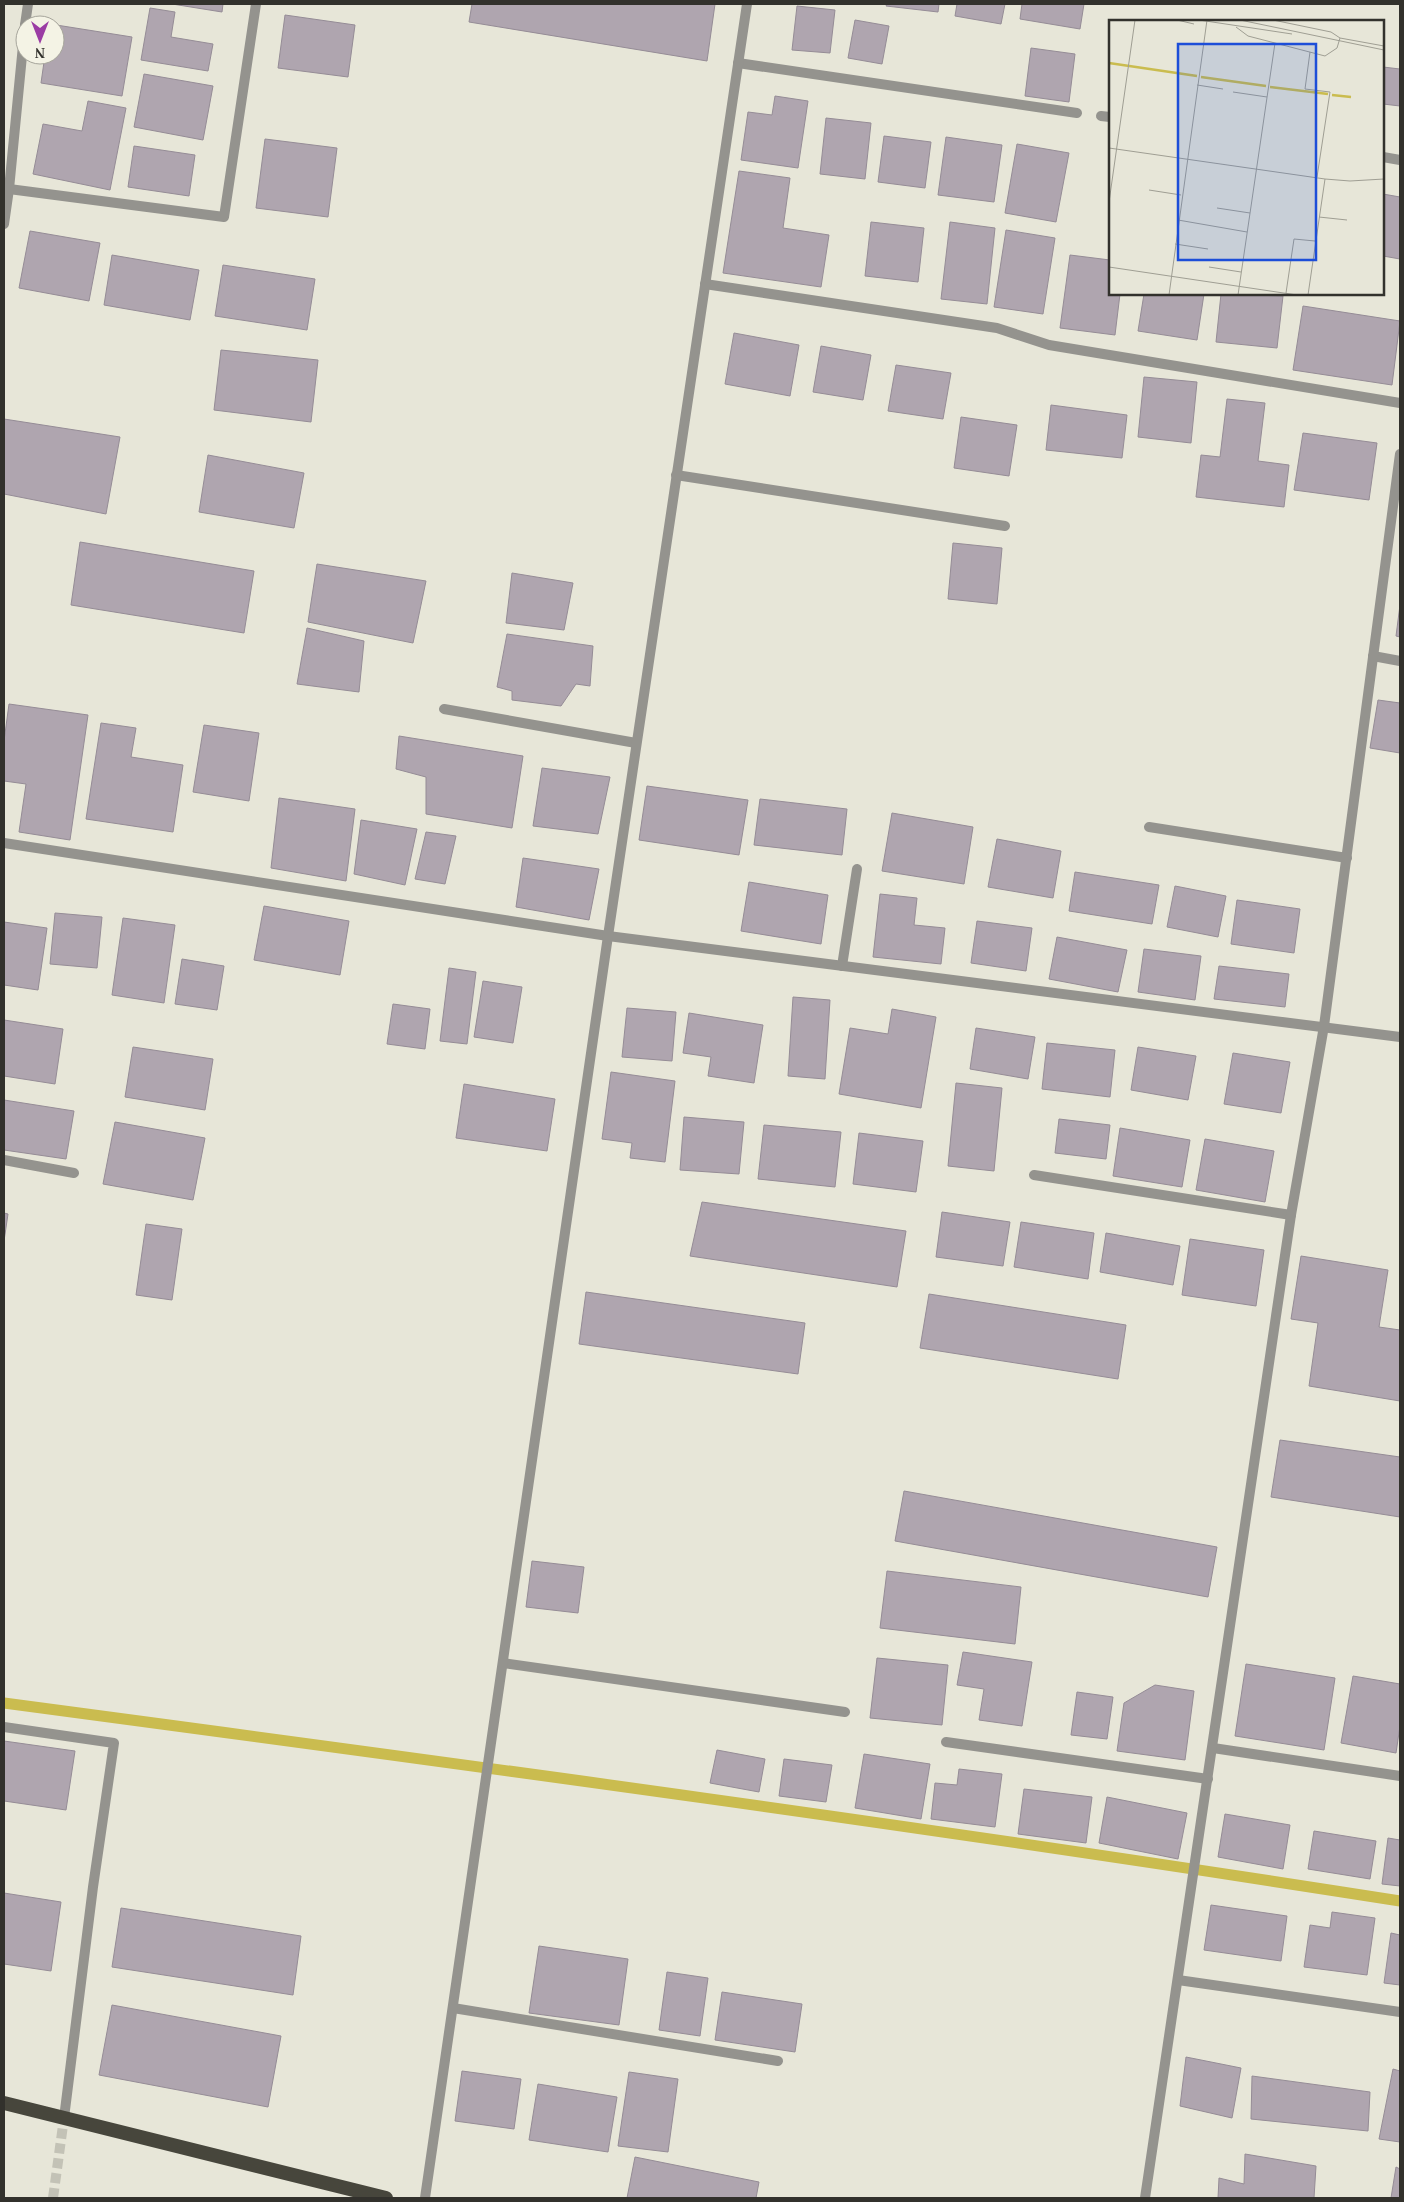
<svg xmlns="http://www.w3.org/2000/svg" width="1404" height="2202" font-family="'Times New Roman',serif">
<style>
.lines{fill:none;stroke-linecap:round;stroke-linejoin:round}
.stream{stroke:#cabc4f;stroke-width:11}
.building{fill:#afa5af;stroke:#958c96}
.minor-tunnel{stroke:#c3c2b6;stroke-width:10;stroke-dasharray:10 5;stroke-linecap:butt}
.service{stroke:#94938e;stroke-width:10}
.minor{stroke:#94938e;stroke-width:10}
.trunk{stroke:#47463c;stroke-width:14}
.inset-river{fill:none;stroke:#cabc4f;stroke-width:2.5}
.inset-road{fill:none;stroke:#9f9e93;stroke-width:1}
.view{fill:#1d4ed8;fill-opacity:0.15;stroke:#1d4ed8;stroke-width:2.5}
.inset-edge{fill:none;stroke:#32312c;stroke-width:2.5}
</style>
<rect width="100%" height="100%" fill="#e7e6d8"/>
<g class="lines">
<path class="stream" d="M 4,1703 C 470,1765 936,1828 1400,1901"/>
</g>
<g class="building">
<path d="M 172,4 L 223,4 L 222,12 Z"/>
<path d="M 472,4 L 715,4 L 707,61 L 469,22 Z"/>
<path d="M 887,4 L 939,4 L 938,12 L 886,6 Z"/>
<path d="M 957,4 L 1005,4 L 1001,24 L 955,16 Z"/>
<path d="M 1022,4 L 1084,4 L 1080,29 L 1020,19 Z"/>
<path d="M 797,6 L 835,10 L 830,53 L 792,50 Z"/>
<path d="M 150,8 L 175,12 L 171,37 L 213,44 L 208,71 L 141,60 Z"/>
<path d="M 285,15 L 355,25 L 348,77 L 278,68 Z"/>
<path d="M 855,20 L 889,26 L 882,64 L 848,58 Z"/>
<path d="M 50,24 L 132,37 L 122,96 L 41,83 L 45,55 L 55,55 L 55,25 Z"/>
<path d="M 1031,48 L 1075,54 L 1069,102 L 1025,96 Z"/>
<path d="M 1383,67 L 1400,69 L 1400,106 L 1383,104 Z"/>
<path d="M 144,74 L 213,86 L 203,140 L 134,127 Z"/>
<path d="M 775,96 L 808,101 L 798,168 L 741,160 L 748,112 L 772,115 Z"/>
<path d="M 88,101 L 126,108 L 110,190 L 33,174 L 43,124 L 82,131 Z"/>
<path d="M 826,118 L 871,123 L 865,179 L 820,174 Z"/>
<path d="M 884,136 L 931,142 L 925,188 L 878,182 Z"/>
<path d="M 946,137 L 1002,145 L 994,202 L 938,195 Z"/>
<path d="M 265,139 L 337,148 L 328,217 L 256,208 Z"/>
<path d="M 1017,144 L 1069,153 L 1056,222 L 1005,213 Z"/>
<path d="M 134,146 L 195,155 L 189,196 L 128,187 Z"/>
<path d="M 739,171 L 790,178 L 783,228 L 829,235 L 821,287 L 723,273 Z"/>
<path d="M 1383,194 L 1400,197 L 1400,259 L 1383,256 Z"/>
<path d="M 871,222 L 924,228 L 918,282 L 865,276 Z"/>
<path d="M 950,222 L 995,228 L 987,304 L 941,299 Z"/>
<path d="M 1006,230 L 1055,238 L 1043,314 L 994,307 Z"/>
<path d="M 30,231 L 100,243 L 89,301 L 19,288 Z"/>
<path d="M 112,255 L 199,270 L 190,320 L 104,305 Z"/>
<path d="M 1070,255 L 1110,260 L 1110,294 L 1120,294 L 1115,335 L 1060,328 Z"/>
<path d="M 223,265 L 315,279 L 307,330 L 215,316 Z"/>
<path d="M 1144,294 L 1204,294 L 1197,340 L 1138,331 Z"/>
<path d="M 1221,294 L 1283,296 L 1277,348 L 1216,342 Z"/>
<path d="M 1303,306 L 1400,321 L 1392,385 L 1293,370 Z"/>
<path d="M 734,333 L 799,345 L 790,396 L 725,384 Z"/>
<path d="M 821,346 L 871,355 L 863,400 L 813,392 Z"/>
<path d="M 221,350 L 318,360 L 311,422 L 214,410 Z"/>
<path d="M 896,365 L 951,373 L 943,419 L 888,411 Z"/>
<path d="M 1144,377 L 1197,382 L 1191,443 L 1138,437 Z"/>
<path d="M 1227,399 L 1265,403 L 1258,461 L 1289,465 L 1284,507 L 1196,497 L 1201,455 L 1220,457 Z"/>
<path d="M 1051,405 L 1127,415 L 1122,458 L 1046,450 Z"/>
<path d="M 961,417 L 1017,425 L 1009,476 L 954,468 Z"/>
<path d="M 4,419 L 120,437 L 106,514 L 4,494 Z"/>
<path d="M 1303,433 L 1377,443 L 1369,500 L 1294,490 Z"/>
<path d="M 208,455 L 304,473 L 294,528 L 199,512 Z"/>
<path d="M 80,542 L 254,571 L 244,633 L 71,605 Z"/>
<path d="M 953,543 L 1002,548 L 997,604 L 948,599 Z"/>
<path d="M 317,564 L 426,581 L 413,643 L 308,622 Z"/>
<path d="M 512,573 L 573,583 L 564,630 L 506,623 Z"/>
<path d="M 1400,605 L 1400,637 L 1396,636 Z"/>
<path d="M 307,628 L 364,641 L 359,692 L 297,684 Z"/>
<path d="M 507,634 L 593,646 L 590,686 L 576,684 L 561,706 L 512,700 L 512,691 L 497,687 Z"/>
<path d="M 1378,700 L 1400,703 L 1400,753 L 1370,748 Z"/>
<path d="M 9,704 L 88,715 L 70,840 L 19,832 L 26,784 L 4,781 L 4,741 Z"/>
<path d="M 101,723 L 136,728 L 131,757 L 183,765 L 173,832 L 86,819 Z"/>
<path d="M 204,725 L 259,733 L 249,801 L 193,792 Z"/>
<path d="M 399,736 L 523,756 L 512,828 L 426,814 L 426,777 L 396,769 Z"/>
<path d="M 542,768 L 610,777 L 598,834 L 533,826 Z"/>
<path d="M 647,786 L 748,800 L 739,855 L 639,840 Z"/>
<path d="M 279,798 L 355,809 L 346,881 L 271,868 Z"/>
<path d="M 760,799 L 847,809 L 842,855 L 754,845 Z"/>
<path d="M 892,813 L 973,827 L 964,884 L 882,871 Z"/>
<path d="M 361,820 L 417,829 L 405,885 L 354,874 Z"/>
<path d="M 426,832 L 456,836 L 445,884 L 415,879 Z"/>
<path d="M 997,839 L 1061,851 L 1053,898 L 988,887 Z"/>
<path d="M 523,858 L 599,869 L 589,920 L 516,907 Z"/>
<path d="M 1075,872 L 1159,885 L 1152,924 L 1069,911 Z"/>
<path d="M 749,882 L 828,895 L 821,944 L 741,931 Z"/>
<path d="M 1175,886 L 1226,896 L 1218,937 L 1167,927 Z"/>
<path d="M 880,894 L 917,898 L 914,925 L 945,928 L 941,964 L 873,957 Z"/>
<path d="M 1237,900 L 1300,909 L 1294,953 L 1231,944 Z"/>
<path d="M 264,906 L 349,921 L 340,975 L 254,960 Z"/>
<path d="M 55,913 L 102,917 L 97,968 L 50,964 Z"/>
<path d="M 123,918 L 175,925 L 164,1003 L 112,995 Z"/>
<path d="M 977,921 L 1032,928 L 1026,971 L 971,963 Z"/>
<path d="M 4,922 L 47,928 L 38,990 L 4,985 Z"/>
<path d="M 1057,937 L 1127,950 L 1118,992 L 1049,979 Z"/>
<path d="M 1144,949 L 1201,956 L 1195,1000 L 1138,992 Z"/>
<path d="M 182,959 L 224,966 L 217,1010 L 175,1004 Z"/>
<path d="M 1219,966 L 1289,974 L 1285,1007 L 1214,999 Z"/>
<path d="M 449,968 L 476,972 L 467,1044 L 440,1041 Z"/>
<path d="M 483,981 L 522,987 L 513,1043 L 474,1037 Z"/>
<path d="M 793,997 L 830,1000 L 825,1079 L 788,1076 Z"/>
<path d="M 393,1004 L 430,1009 L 425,1049 L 387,1044 Z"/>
<path d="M 627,1008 L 676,1012 L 672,1061 L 622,1057 Z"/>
<path d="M 892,1009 L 936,1017 L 921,1108 L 839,1094 L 850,1028 L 888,1034 Z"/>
<path d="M 689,1013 L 763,1025 L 754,1083 L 708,1076 L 711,1057 L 683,1053 Z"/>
<path d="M 4,1020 L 63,1029 L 55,1084 L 4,1076 Z"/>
<path d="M 976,1028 L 1035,1037 L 1028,1079 L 970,1069 Z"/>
<path d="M 1047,1043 L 1115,1050 L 1110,1097 L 1042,1089 Z"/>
<path d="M 133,1047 L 213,1059 L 205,1110 L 125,1097 Z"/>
<path d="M 1138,1047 L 1196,1056 L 1188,1100 L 1131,1090 Z"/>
<path d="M 1233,1053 L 1290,1062 L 1281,1113 L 1224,1104 Z"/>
<path d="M 611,1072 L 675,1081 L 665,1162 L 630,1158 L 632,1143 L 602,1139 Z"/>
<path d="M 956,1083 L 1002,1088 L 994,1171 L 948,1166 Z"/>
<path d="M 464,1084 L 555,1099 L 547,1151 L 456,1138 Z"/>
<path d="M 4,1100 L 74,1111 L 66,1159 L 4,1150 Z"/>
<path d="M 684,1117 L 744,1122 L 739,1174 L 680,1170 Z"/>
<path d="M 1059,1119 L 1110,1125 L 1106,1159 L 1055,1153 Z"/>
<path d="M 115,1122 L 205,1138 L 193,1200 L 103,1184 Z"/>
<path d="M 764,1125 L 841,1132 L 835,1187 L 758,1179 Z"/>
<path d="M 1120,1128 L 1190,1140 L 1182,1187 L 1113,1176 Z"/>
<path d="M 859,1133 L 923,1141 L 916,1192 L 853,1184 Z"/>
<path d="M 1205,1139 L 1274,1151 L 1265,1202 L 1196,1190 Z"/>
<path d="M 702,1202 L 906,1231 L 897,1287 L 690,1256 Z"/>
<path d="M 942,1212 L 1010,1222 L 1003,1266 L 936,1257 Z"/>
<path d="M 4,1213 L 8,1214 L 4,1241 Z"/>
<path d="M 1021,1222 L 1094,1233 L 1088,1279 L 1014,1267 Z"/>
<path d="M 146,1224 L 182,1229 L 172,1300 L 136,1295 Z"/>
<path d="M 1106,1233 L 1180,1246 L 1173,1285 L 1100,1272 Z"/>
<path d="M 1190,1239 L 1264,1250 L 1256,1306 L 1182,1295 Z"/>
<path d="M 1301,1256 L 1388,1270 L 1379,1327 L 1400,1330 L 1400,1401 L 1309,1386 L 1318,1323 L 1291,1319 Z"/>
<path d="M 586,1292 L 805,1323 L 798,1374 L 579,1344 Z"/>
<path d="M 929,1294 L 1126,1325 L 1118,1379 L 920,1348 Z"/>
<path d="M 1280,1440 L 1400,1457 L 1400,1517 L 1271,1497 Z"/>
<path d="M 904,1491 L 1217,1547 L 1208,1597 L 895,1541 Z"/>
<path d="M 532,1561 L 584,1567 L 578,1613 L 526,1607 Z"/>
<path d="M 887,1571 L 1021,1587 L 1015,1644 L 880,1628 Z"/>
<path d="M 963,1652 L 1032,1662 L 1022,1726 L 979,1720 L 984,1689 L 957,1685 Z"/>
<path d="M 877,1658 L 948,1665 L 942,1725 L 870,1718 Z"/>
<path d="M 1246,1664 L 1335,1678 L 1324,1750 L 1235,1736 Z"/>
<path d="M 1353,1676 L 1400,1684 L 1400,1726 L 1396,1753 L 1341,1743 Z"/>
<path d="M 1155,1685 L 1194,1691 L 1185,1760 L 1117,1751 L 1124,1703 Z"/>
<path d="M 1077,1692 L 1113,1697 L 1107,1739 L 1071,1735 Z"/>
<path d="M 4,1741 L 75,1751 L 66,1810 L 4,1801 Z"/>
<path d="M 717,1750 L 765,1759 L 759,1792 L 710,1783 Z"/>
<path d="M 864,1754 L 930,1764 L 921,1819 L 855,1808 Z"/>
<path d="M 784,1759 L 832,1765 L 826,1802 L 779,1796 Z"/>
<path d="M 959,1769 L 1002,1774 L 995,1827 L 931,1819 L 935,1783 L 957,1785 Z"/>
<path d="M 1024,1789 L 1092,1797 L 1086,1843 L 1018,1834 Z"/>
<path d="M 1107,1797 L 1187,1813 L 1178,1859 L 1099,1843 Z"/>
<path d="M 1225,1814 L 1290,1825 L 1283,1869 L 1218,1857 Z"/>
<path d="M 1314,1831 L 1376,1841 L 1370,1879 L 1308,1869 Z"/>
<path d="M 1388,1838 L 1400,1840 L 1400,1886 L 1382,1884 Z"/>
<path d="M 4,1893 L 61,1902 L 51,1971 L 4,1964 Z"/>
<path d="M 1211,1905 L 1287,1916 L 1281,1961 L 1204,1950 Z"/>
<path d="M 121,1908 L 301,1936 L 293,1995 L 112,1967 Z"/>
<path d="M 1332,1912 L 1375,1918 L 1367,1975 L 1304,1967 L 1310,1925 L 1330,1928 Z"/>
<path d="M 1391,1933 L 1400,1935 L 1400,1985 L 1384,1983 Z"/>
<path d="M 539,1946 L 628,1959 L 619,2025 L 529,2013 Z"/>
<path d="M 667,1972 L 708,1978 L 700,2036 L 659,2030 Z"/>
<path d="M 722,1992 L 802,2004 L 795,2052 L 715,2040 Z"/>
<path d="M 112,2005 L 281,2036 L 268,2107 L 99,2075 Z"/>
<path d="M 1186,2057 L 1241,2068 L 1232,2118 L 1180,2106 Z"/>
<path d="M 1393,2069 L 1400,2071 L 1400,2142 L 1379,2139 Z"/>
<path d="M 462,2071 L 521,2079 L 514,2129 L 455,2121 Z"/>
<path d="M 629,2072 L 678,2079 L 668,2152 L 618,2146 Z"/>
<path d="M 1252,2076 L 1370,2092 L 1368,2131 L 1251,2119 Z"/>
<path d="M 538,2084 L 617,2097 L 608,2152 L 529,2140 Z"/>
<path d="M 1245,2154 L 1316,2166 L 1314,2198 L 1218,2198 L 1219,2178 L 1244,2184 Z"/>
<path d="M 635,2157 L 759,2182 L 756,2198 L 627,2198 Z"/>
<path d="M 1396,2167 L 1400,2169 L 1400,2198 L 1391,2198 Z"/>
</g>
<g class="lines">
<path class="minor-tunnel" d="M 53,2198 L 64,2118"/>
<g class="service">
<path d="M 738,63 L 1077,113"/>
<path d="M 444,709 L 636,743"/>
<path d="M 1149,827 L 1347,858"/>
<path d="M 842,966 L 857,869"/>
<path d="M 1034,1175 L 1291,1215"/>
<path d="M 1213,1748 L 1400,1776"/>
<path d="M 1178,1980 L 1400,2012"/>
<path d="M 453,2008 L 778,2061"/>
</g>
<g class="minor">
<path d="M 25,25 L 28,4"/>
<path d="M 1101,116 L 1110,117"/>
<path d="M 1383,157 L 1400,160"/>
<path d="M 9,189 L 224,217 L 256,4"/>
<path d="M 4,224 L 9,189 L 25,25"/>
<path d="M 705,284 L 997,328 L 1049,345 L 1400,403"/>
<path d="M 676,475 L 1005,526"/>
<path d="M 1373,656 L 1400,661"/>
<path d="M 4,843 L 608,936 L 1400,1037"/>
<path d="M 4,1160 L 74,1173"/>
<path d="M 503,1663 L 845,1712"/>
<path d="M 4,1727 L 114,1743 L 93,1887 L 64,2118"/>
<path d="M 946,1742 L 1208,1779"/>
<path d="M 425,2198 L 608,936 L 747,4"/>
<path d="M 1145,2198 L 1291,1215 L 1324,1026 L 1400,454"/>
</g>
<path class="trunk" d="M 4,2103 L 386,2198"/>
</g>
<g transform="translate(1109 20)">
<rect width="275" height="275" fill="#e7e6d8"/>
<path class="inset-river" d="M 0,43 L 88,56M 92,57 L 157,66M 161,67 L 219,74M 223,75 L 242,77"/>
<path class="inset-road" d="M 68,0 L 85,4M 90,0 L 183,14M 131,0 L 275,30M 127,7 L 139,16 L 216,36 L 228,28 L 231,18 L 222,12 L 164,0M 231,18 L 275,26M 201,32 L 196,69 L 221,72 L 208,157M 88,65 L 114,69M 124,72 L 158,77M 0,128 L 216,159 L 241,161 L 275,159M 275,128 L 275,170M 40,170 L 72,175M 0,182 L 26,0M 108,188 L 141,193M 210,197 L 238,200M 69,200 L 138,212M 66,224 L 99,229M 0,247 L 188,275M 100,247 L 132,252M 177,273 L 185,219 L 206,221M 60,275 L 98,0M 129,275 L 166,23M 199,275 L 216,159"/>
<path class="view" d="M 69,24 L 207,24 L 207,240 L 69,240 Z"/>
<rect width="275" height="275" class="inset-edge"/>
</g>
<rect width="1404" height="2202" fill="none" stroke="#32312c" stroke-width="10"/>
<g transform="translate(40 40) rotate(180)"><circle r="24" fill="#f4f3e5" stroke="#a6a59b"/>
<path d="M0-4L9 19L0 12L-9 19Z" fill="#9b3ca4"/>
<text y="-8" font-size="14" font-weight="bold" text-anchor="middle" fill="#32312c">N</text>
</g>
</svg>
